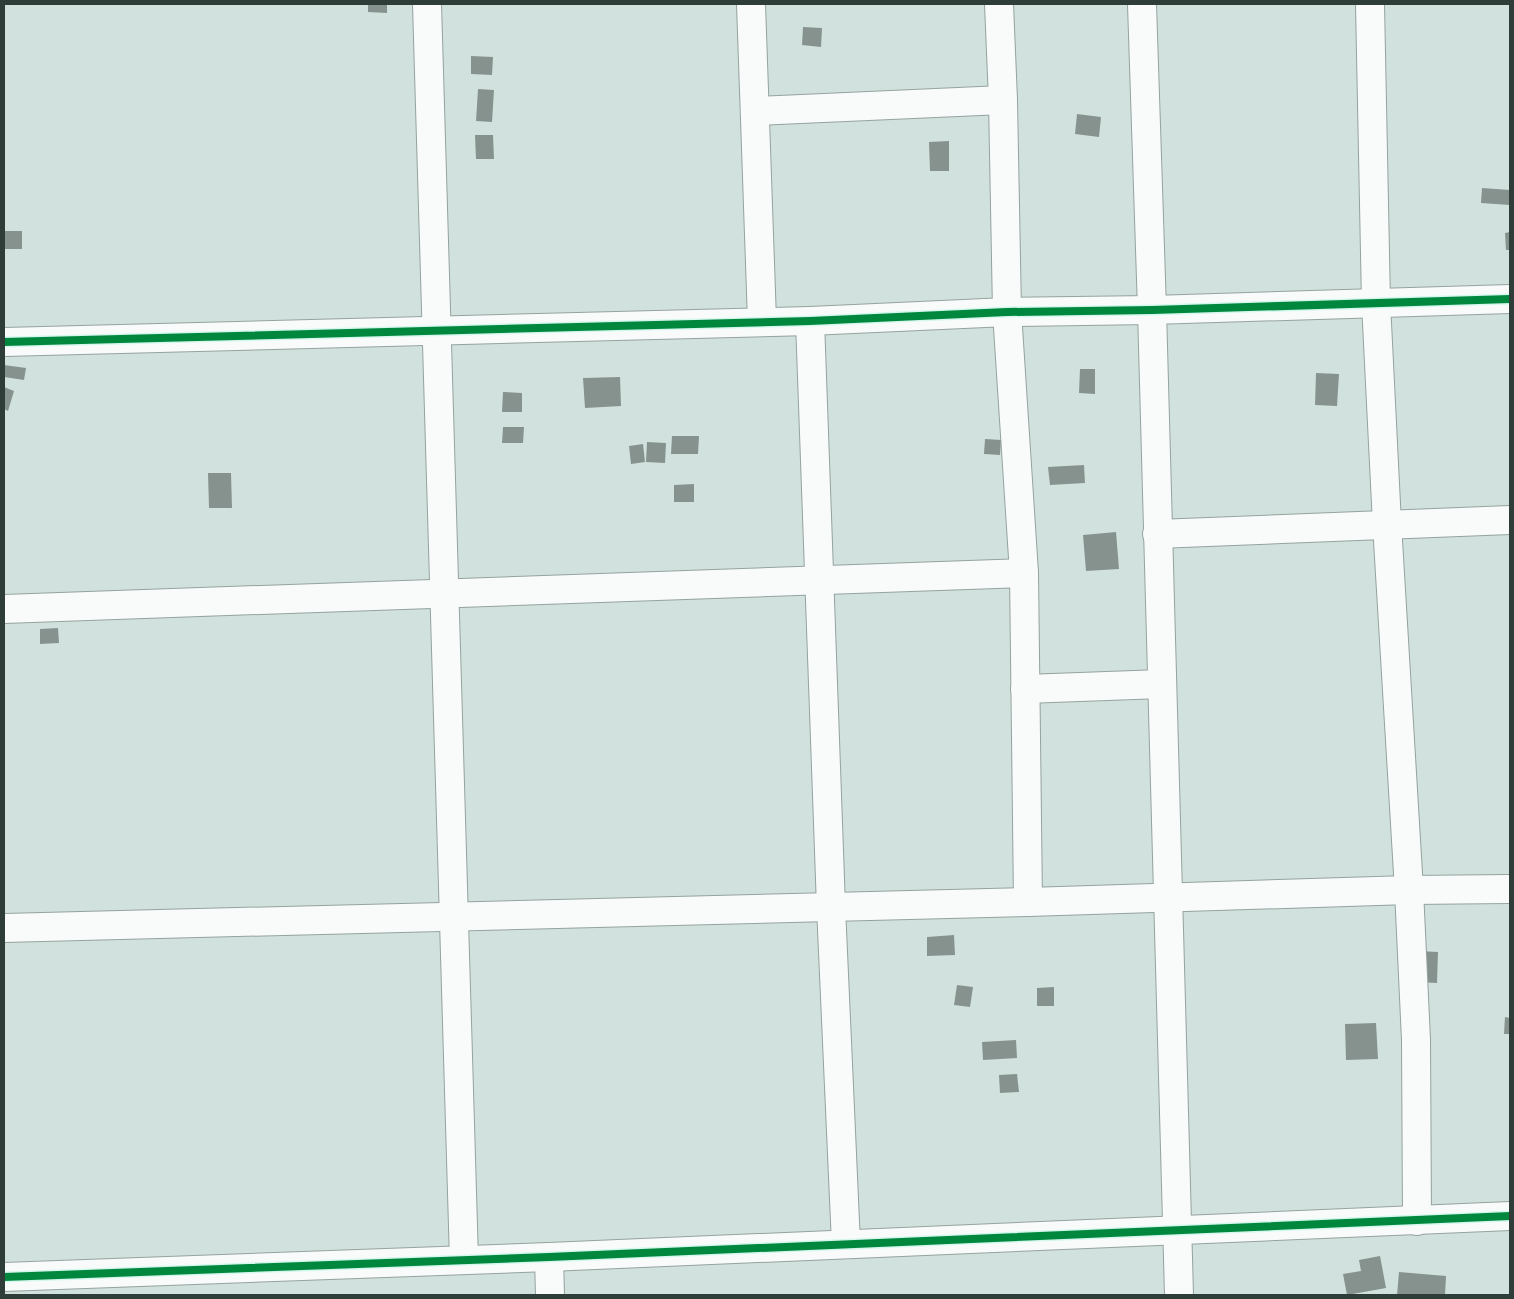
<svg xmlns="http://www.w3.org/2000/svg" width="1514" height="1299" font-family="Merriweather,serif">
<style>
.building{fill:#86928d}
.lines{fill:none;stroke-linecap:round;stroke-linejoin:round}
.minor-casing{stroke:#95a29f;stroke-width:30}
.minor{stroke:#f8fbfa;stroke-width:28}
.cycleway-casing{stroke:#d6f7ee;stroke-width:11}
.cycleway{stroke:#00873e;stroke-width:8}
</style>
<rect width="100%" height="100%" fill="#d1e2de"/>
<g class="building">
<path d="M 368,4 L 387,4 L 387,13 L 368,12 Z"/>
<path d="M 803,27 L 822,28 L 821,47 L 802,45 Z"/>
<path d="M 471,56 L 493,57 L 492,75 L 471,74 Z"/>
<path d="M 478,89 L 494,90 L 492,122 L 476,121 Z"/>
<path d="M 1077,114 L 1101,117 L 1099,137 L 1075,134 Z"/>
<path d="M 475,135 L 493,135 L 494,159 L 476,159 Z"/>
<path d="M 949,141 L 949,171 L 930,171 L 929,142 Z"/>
<path d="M 1482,188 L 1510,190 L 1510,205 L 1481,203 Z"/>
<rect x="4" y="231" width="18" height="18"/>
<path d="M 1510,232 L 1510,250 L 1506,250 L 1505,233 Z"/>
<path d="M 4,365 L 26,368 L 24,380 L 4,377 Z"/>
<path d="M 1080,369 L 1095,369 L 1095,394 L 1079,393 Z"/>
<path d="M 1316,373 L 1339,374 L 1337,406 L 1315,405 Z"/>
<path d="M 620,377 L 621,406 L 585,408 L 583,378 Z"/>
<path d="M 4,387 L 14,391 L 8,411 L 4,409 Z"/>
<path d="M 503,392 L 522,393 L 522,412 L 502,412 Z"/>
<path d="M 503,427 L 524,427 L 523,443 L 502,443 Z"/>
<path d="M 672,436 L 699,436 L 698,454 L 671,454 Z"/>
<path d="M 985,439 L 1001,440 L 1000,455 L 984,454 Z"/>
<path d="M 647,442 L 666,443 L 665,463 L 646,462 Z"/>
<path d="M 643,444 L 645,462 L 631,464 L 629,446 Z"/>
<path d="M 1084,465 L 1085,483 L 1050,485 L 1048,467 Z"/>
<path d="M 208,473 L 231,473 L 232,508 L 209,508 Z"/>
<path d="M 694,484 L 694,502 L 674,502 L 674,485 Z"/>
<path d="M 1116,532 L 1119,569 L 1086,571 L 1083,535 Z"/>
<path d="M 58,628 L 59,643 L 40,644 L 40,629 Z"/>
<path d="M 954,935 L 955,955 L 927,956 L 927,937 Z"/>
<path d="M 1418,951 L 1438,952 L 1437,983 L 1416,982 Z"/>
<path d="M 957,985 L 973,987 L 970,1007 L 954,1005 Z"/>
<path d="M 1054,987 L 1054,1006 L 1037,1006 L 1037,988 Z"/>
<path d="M 1505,1017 L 1510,1018 L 1510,1034 L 1504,1034 Z"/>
<path d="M 1376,1023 L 1378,1059 L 1346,1060 L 1345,1024 Z"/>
<path d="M 1016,1040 L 1017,1058 L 983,1060 L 982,1042 Z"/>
<path d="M 1017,1074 L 1019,1092 L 1000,1093 L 999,1075 Z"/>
<path d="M 1380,1256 L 1386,1288 L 1347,1295 L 1343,1274 L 1361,1271 L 1359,1260 Z"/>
<path d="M 1399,1272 L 1446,1276 L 1445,1295 L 1397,1295 Z"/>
</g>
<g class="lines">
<defs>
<g id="minor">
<path d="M 427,4 L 464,1260"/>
<path d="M 751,4 L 762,321"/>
<path d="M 999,4 L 1003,100 L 1007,312 L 1024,573 L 1028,902"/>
<path d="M 1142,4 L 1152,310 L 1179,1295"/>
<path d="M 1370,4 L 1376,303 L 1387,524 L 1409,890 L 1416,1040 L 1417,1221"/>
<path d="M 755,111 L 1003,100"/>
<path d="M 810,321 L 831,907 L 846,1244"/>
<path d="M 4,342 L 810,321 L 1007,312 L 1152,310 L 1510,299"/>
<path d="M 1157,534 L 1510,520"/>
<path d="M 4,609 L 1024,573"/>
<path d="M 1025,689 L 1162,684"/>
<path d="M 4,928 L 1028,902 L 1409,890 L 1510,889"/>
<path d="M 549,1257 L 550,1295"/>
<path d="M 4,1277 L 549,1257 L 1510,1216"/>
</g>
</defs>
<use href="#minor" class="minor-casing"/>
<use href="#minor" class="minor"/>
<defs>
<g id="cycleway">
<path d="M 4,342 L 810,321 L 1007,312 L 1152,310 L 1510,299"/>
<path d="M 4,1277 L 549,1257 L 1510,1216"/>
</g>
</defs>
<use href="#cycleway" class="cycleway-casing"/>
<use href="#cycleway" class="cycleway"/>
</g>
<rect width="1514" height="1299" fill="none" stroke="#2f3d39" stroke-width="10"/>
</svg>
